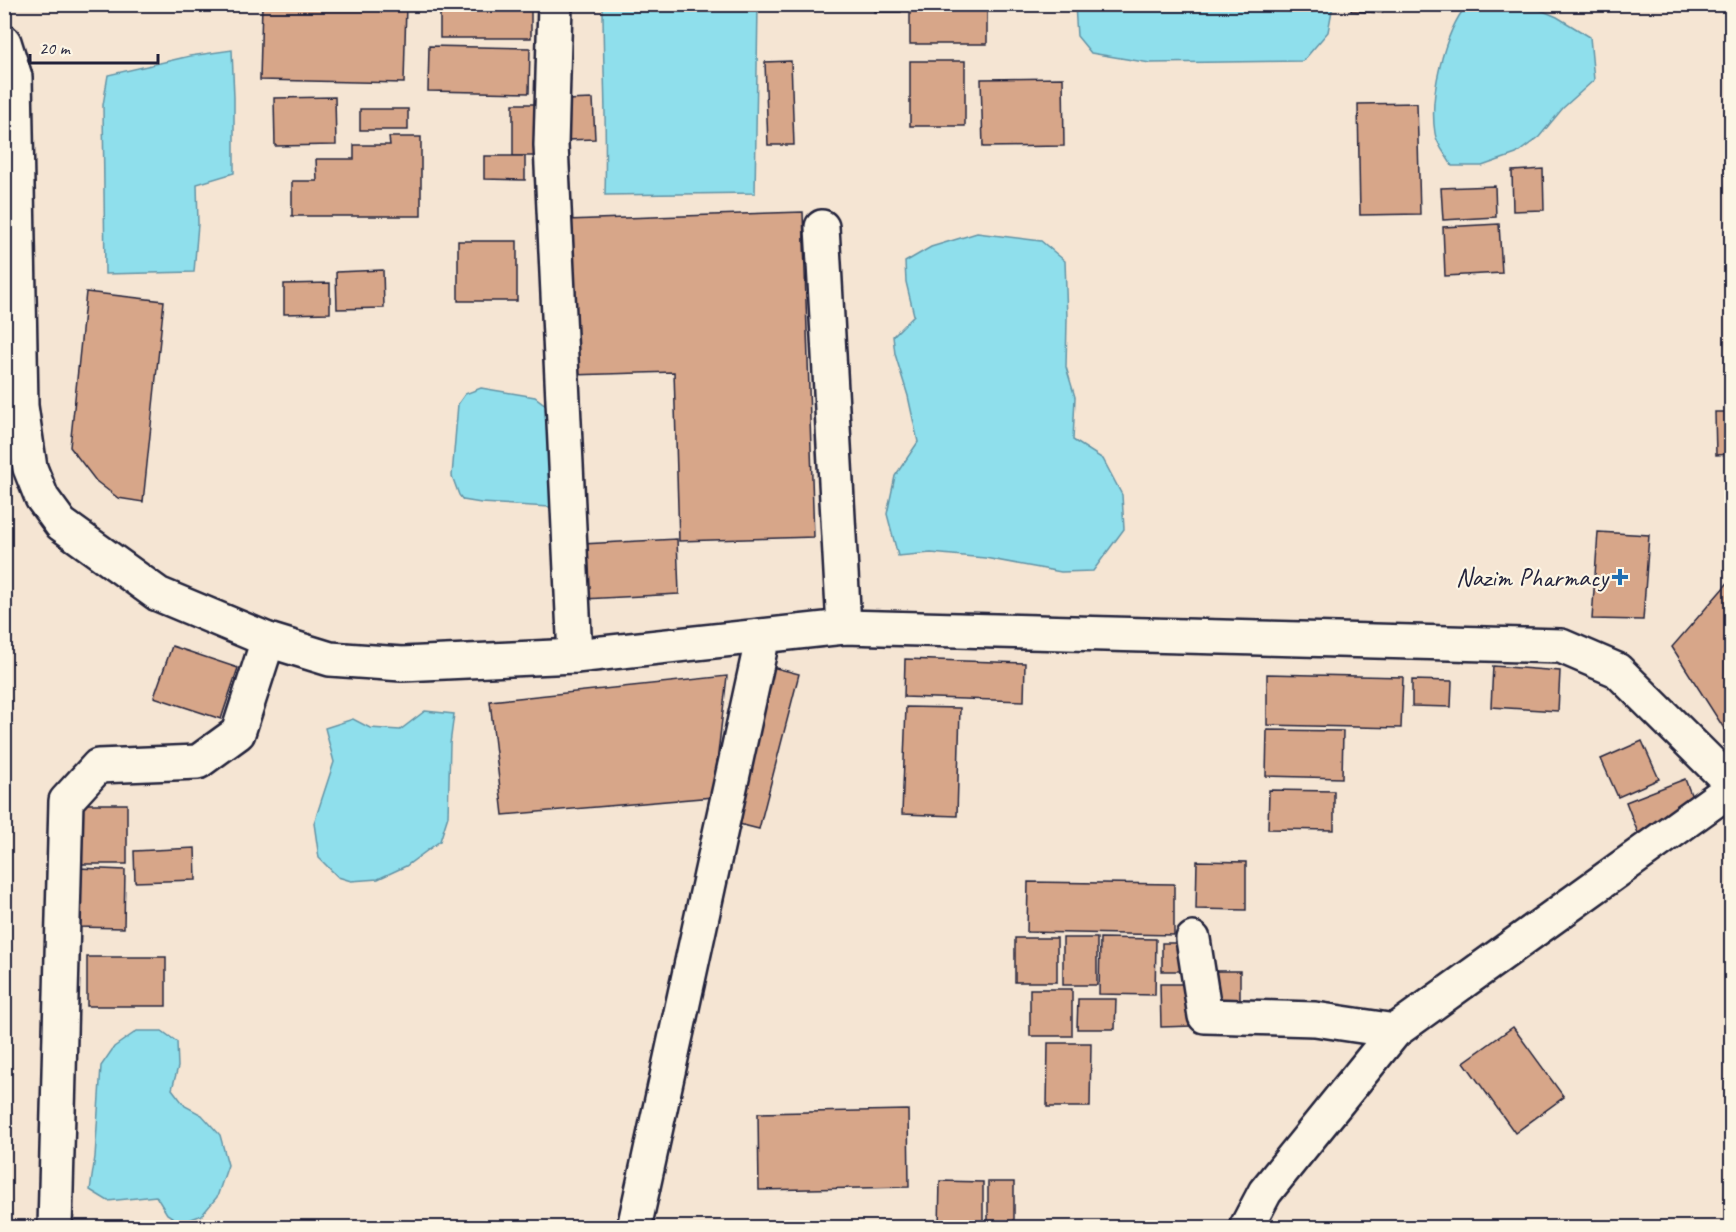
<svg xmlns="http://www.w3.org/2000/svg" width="1736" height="1232" font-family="Caveat,sans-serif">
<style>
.water{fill:#8fdfec;stroke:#6393a5;stroke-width:1.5}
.building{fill:#d7a689;stroke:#22223b;stroke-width:1.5}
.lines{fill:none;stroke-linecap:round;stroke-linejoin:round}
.street-casing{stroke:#22223b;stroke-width:38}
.street{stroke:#fcf5e5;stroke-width:33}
.poi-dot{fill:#1f6fb2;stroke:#fcf5e5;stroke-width:2}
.labels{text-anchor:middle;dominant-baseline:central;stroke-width:4.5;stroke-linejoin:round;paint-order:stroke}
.poi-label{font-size:26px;fill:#22223b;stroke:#fcf5e5;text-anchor:end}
</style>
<rect width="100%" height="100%" fill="#f5e5d3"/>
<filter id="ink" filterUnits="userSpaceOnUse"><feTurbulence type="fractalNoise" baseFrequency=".0167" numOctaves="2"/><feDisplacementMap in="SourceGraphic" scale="12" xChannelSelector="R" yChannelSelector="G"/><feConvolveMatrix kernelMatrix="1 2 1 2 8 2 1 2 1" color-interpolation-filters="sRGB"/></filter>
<g filter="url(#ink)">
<g class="water">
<path d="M 603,5 L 758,5 L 755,193 L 605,195 C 607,131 603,68 603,5 Z"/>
<path d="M 1075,5 L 1075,4 L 1333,5 L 1328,32 L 1303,61 L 1150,63 L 1091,53 L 1077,36 Z"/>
<path d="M 1467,5 L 1529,5 L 1557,17 L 1590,37 L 1594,80 L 1563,108 L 1539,137 L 1516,154 L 1482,166 L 1452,166 C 1447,156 1436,144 1435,133 C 1429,97 1444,32 1467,5 Z"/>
<path d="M 232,50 L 234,98 L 234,173 L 197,184 L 198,224 L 194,272 L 105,274 L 103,105 L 108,75 L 190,56 Z"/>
<path d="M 977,233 L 1041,241 L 1065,261 L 1067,319 L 1066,367 L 1075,397 L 1073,440 L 1103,459 L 1122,495 L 1124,529 L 1093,571 L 1061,572 L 985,558 L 931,553 L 898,556 L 887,514 L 895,476 L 918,442 L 908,396 L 895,354 L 893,336 L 914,315 L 906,282 L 905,262 L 931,247 Z"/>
<path d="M 481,388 L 535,397 L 551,409 L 556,502 L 550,507 L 481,503 L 463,500 L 459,495 L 452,476 L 458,404 L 465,394 Z"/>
<path d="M 425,711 L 454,714 L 450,744 L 448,816 L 440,841 L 406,866 L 378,879 L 351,881 L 338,877 L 319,858 L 314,823 L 334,762 L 325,728 L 353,719 L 370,728 L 400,730 Z"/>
<path d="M 137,1031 L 162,1031 L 177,1042 L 178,1067 L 172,1089 L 185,1106 L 202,1115 L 220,1135 L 228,1165 L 217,1197 L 202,1215 L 181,1223 L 167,1214 L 156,1196 L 108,1201 L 90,1190 L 95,1157 L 101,1066 L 114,1047 Z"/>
</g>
<g class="building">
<path d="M 262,4 L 406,4 L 404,83 L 260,80 Z"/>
<rect x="875" y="4" width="26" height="8"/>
<rect x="910" y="4" width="77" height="40"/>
<path d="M 1352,4 L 1382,4 L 1382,13 L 1351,11 Z"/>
<rect x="440" y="6" width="91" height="32"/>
<path d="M 429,46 L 530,48 L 529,93 L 428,91 Z"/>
<path d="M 791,61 L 794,145 L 768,145 L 765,62 Z"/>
<rect x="910" y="61" width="55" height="65"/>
<path d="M 1063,78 L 1064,146 L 983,147 L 981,79 Z"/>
<path d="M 335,97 L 336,145 L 275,146 L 274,98 Z"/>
<path d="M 593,99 L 595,139 L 567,140 L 565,100 Z"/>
<path d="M 1417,103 L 1420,214 L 1360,215 L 1358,104 Z"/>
<rect x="513" y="104" width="29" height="52"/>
<rect x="360" y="109" width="48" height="21"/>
<path d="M 389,137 L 421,137 L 421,216 L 292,216 L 292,181 L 317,181 L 316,159 L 354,159 L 354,145 L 390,145 Z"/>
<path d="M 484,156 L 525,156 L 525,180 L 484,179 Z"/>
<path d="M 1543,169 L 1544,210 L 1513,211 L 1512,171 Z"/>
<path d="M 1495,186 L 1496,217 L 1443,220 L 1441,188 Z"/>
<path d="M 803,212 L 814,537 L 679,541 L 674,372 L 571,375 L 566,220 Z"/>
<path d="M 1499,224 L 1502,273 L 1445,276 L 1443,227 Z"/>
<rect x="458" y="241" width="59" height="60"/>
<path d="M 383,270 L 384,308 L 337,309 L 336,272 Z"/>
<path d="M 330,283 L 330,313 L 284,314 L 284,284 Z"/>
<path d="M 86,292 L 164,301 L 143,502 L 118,498 L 96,481 L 70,447 Z"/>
<path d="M 1715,412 L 1732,412 L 1732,454 L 1716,455 Z"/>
<path d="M 1598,532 L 1649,535 L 1643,620 L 1592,619 Z"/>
<path d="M 677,539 L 679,594 L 584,599 L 582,544 Z"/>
<path d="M 1732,578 L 1732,741 L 1672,647 Z"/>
<path d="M 172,646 L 238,668 L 221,719 L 154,697 Z"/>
<path d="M 905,659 L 1025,663 L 1024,701 L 904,697 Z"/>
<path d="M 768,666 L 799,674 L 759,829 L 727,821 Z"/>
<path d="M 1493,666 L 1560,671 L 1558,711 L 1491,707 Z"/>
<path d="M 1267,674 L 1403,677 L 1401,728 L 1267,725 Z"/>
<path d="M 727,676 L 713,797 L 503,815 L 490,701 Z"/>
<path d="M 1412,680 L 1452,681 L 1451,707 L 1412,706 Z"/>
<path d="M 906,707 L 960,708 L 957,816 L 902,814 Z"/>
<path d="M 1267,730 L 1343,731 L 1342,778 L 1266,776 Z"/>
<path d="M 1642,741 L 1659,779 L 1618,797 L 1601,759 Z"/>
<path d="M 1685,779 L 1697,810 L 1638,833 L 1626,802 Z"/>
<path d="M 1269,790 L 1334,791 L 1334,830 L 1268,829 Z"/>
<rect x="78" y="804" width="49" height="60"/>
<path d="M 195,848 L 196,880 L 135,882 L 134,851 Z"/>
<path d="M 1197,861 L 1246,862 L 1246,910 L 1196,909 Z"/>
<path d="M 78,868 L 125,870 L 124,928 L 77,927 Z"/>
<path d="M 1028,882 L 1174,884 L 1174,935 L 1027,932 Z"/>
<rect x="1015" y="938" width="42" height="44"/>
<rect x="1063" y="938" width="34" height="47"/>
<path d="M 1100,938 L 1156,939 L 1155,995 L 1099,994 Z"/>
<path d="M 1162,943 L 1182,943 L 1183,971 L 1162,971 Z"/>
<rect x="87" y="957" width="79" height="49"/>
<rect x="1211" y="971" width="29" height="39"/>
<path d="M 1160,984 L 1192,984 L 1192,1026 L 1161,1027 Z"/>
<rect x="1030" y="989" width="42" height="47"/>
<path d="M 1078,999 L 1116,999 L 1115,1029 L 1077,1029 Z"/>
<path d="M 1513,1027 L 1564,1097 L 1515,1133 L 1464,1062 Z"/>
<path d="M 1048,1043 L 1091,1043 L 1090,1107 L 1047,1107 Z"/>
<path d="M 908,1110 L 909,1187 L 759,1190 L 758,1113 Z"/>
<path d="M 940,1181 L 983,1182 L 983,1228 L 939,1228 Z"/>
<rect x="988" y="1182" width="26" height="46"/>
</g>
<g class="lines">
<defs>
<g id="street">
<path d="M 555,4 L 551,145 L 575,656"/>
<path d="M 4,42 L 15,77 L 21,406 L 30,468 L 42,498 L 61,524 L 158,594 L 268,640 L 330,659 L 402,664 L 575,656 L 844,627 L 1561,646 L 1617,670 L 1732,784"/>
<path d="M 822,227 L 844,627"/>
<path d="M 1193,939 L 1205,1016 L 1315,1019 L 1395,1031"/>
<path d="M 55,1228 L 66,801 L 98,766 L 198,762 L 238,733 L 268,640"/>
<path d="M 634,1228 L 763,636"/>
<path d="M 1246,1228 L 1265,1192 L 1395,1031 L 1732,788"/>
</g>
</defs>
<use href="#street" class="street-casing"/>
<use href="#street" class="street"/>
</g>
</g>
<path class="poi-dot" d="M1617 568h6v6h6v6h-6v6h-6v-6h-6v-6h6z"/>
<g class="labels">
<g class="poi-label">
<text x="1608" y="577">Nazim Pharmacy</text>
</g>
</g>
<rect width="1736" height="1232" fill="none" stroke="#fcf5e5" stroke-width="24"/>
<rect x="12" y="12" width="1712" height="1208" fill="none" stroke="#22223b" stroke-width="2" filter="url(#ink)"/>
<path d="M30 54v9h128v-9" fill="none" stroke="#22223b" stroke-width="3"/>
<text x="39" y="54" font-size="18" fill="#22223b" stroke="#fcf5e5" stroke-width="4.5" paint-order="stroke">20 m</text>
</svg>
